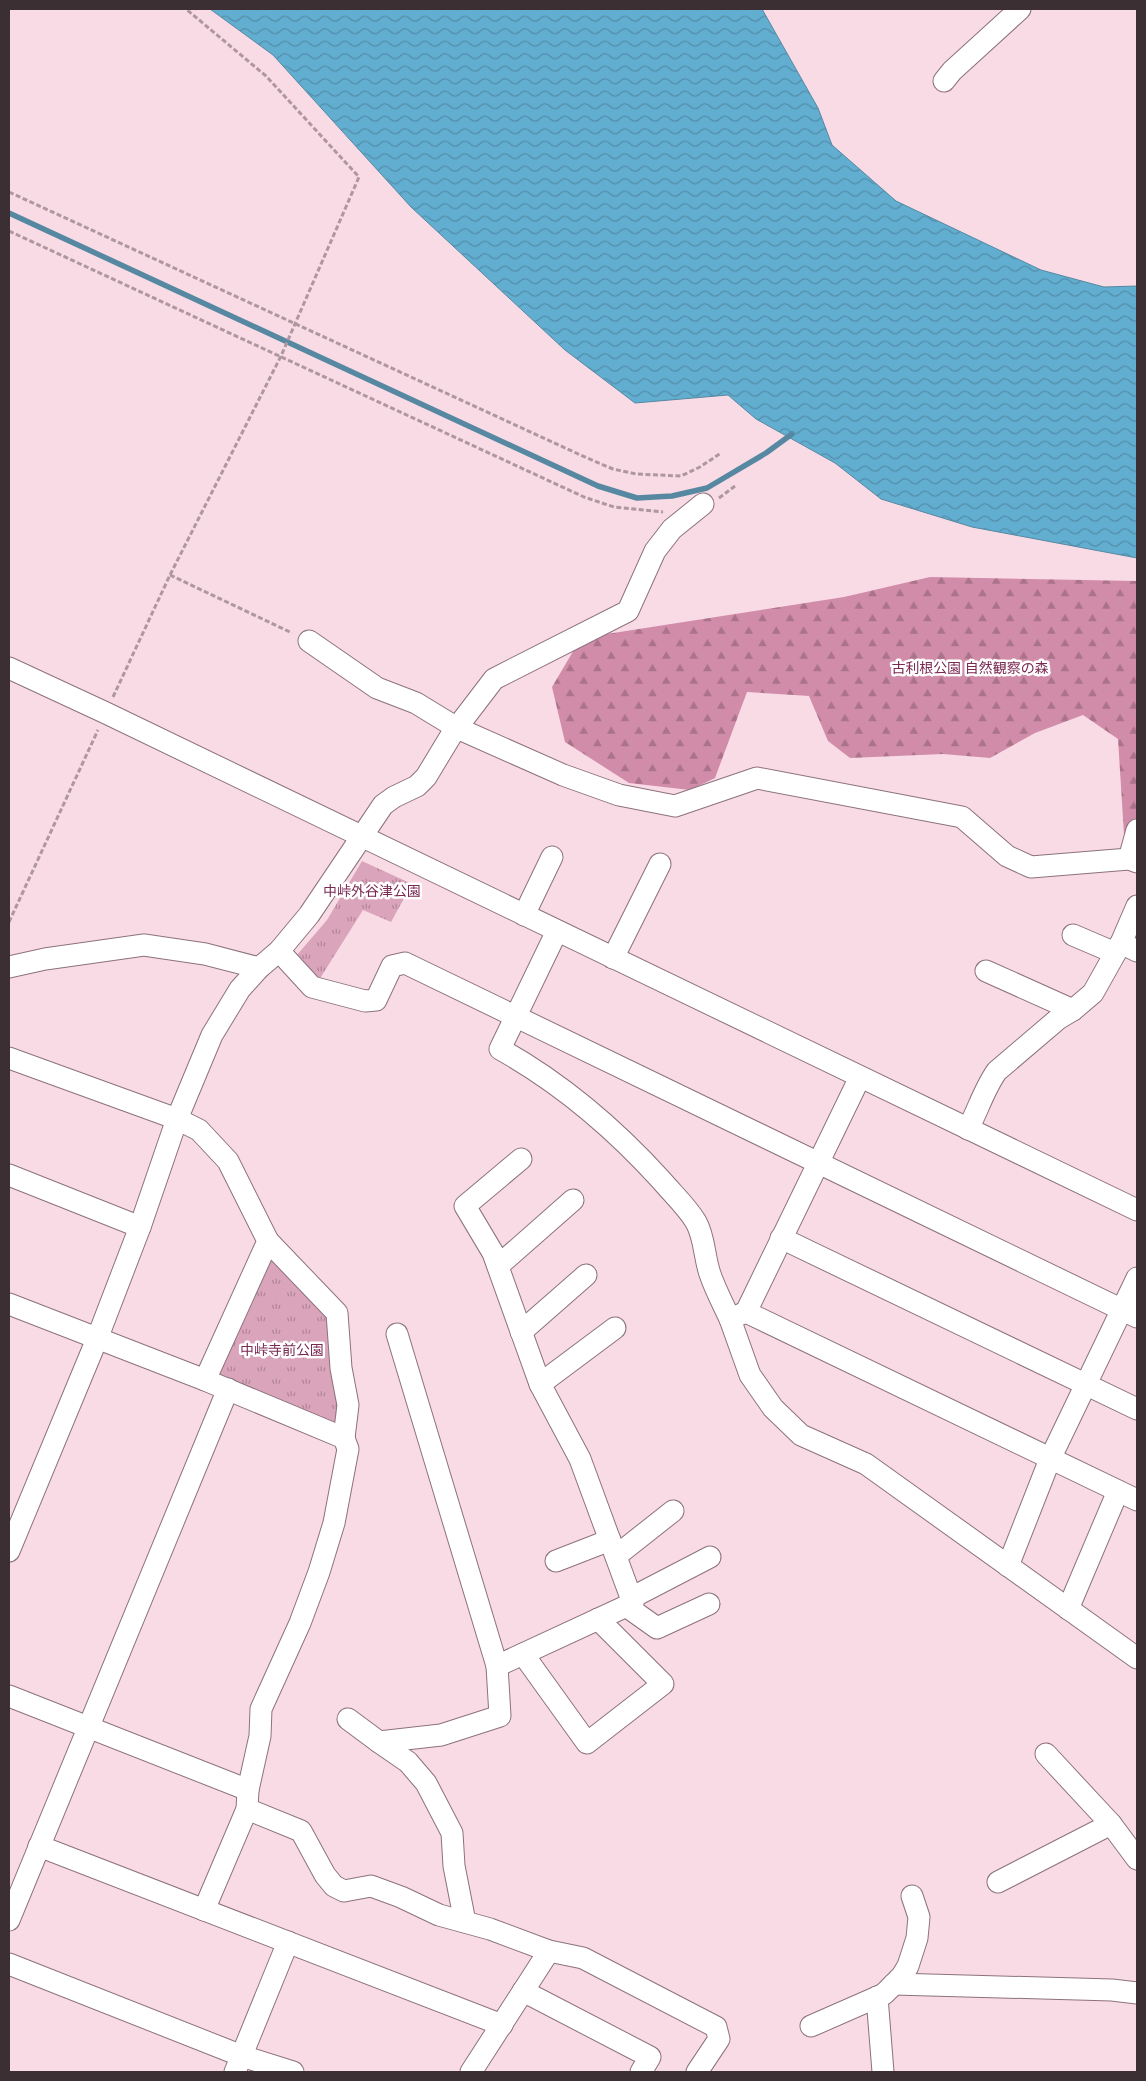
<svg xmlns="http://www.w3.org/2000/svg" width="1146" height="2081" font-family="'Golos Text','Noto Sans JP',sans-serif">
<style>
.forest{fill:url(#forest-firs)}
.park{fill:url(#park-tufts)}
.water{fill:url(#water-waves);stroke:#5688a1}
.lines{fill:none;stroke-linecap:round;stroke-linejoin:round}
.stream{stroke:#5688a1;stroke-width:5.5}
.minor-casing{stroke:#8c727c;stroke-width:23}
.path{stroke:#ae97a0;stroke-width:3;stroke-dasharray:5 2.5;stroke-linecap:butt}
.minor{stroke:#fff;stroke-width:21}
.labels{text-anchor:middle;dominant-baseline:central;stroke-width:5;stroke-linejoin:round;paint-order:stroke}
.park-label{font-size:14px;fill:#7a2952;stroke:#fff}
</style>
<defs>
<pattern id="forest-firs" width="22" height="20" patternUnits="userSpaceOnUse" patternTransform="scale(1.25)"><rect width="22" height="20" fill="#d18ca9"/><path d="M5 1l3.5 6h-7zM16 11l3.5 6h-7z" fill="#ab738a"/></pattern>
<pattern id="park-tufts" width="24" height="20" patternUnits="userSpaceOnUse" patternTransform="scale(1.25)"><rect width="24" height="20" fill="#daa4ba"/><path d="M3 7l-1-3M5 7V3M7 7l1-3M15 17l-1-3M17 17v-4M19 17l1-3" fill="none" stroke="#b28698"/></pattern>
<pattern id="water-waves" width="16" height="10" patternUnits="userSpaceOnUse" patternTransform="scale(1.25)"><rect width="16" height="10" fill="#62aed0"/><path d="M0 5q4-4 8 0t8 0" fill="none" stroke="#528eaa"/></pattern>
</defs>
<rect width="100%" height="100%" fill="#f9dbe6"/>
<path class="forest" d="M 930,577 L 1137,581 L 1137,853 L 1125,850 L 1118,739 L 1083,715 L 1035,733 L 990,758 L 943,754 L 850,758 L 828,741 L 809,696 L 747,692 L 715,778 L 690,790 L 629,783 L 565,742 L 552,687 L 581,638 L 844,597 Z"/>
<g class="park">
<path d="M 362,861 L 412,884 L 391,922 L 363,910 L 319,980 L 297,955 L 327,920 Z"/>
<path d="M 268,1241 L 337,1313 L 344,1438 L 205,1380 Z"/>
</g>
<path class="water" d="M 210,9 L 762,9 L 818,108 L 832,145 L 896,201 L 1041,270 L 1104,287 L 1137,286 L 1137,558 L 972,527 L 881,499 L 835,463 L 756,419 L 728,395 L 635,403 L 565,350 L 411,207 L 273,55 Z"/>
<g class="lines">
<path class="stream" d="M 9,213 L 598,486 L 637,498 L 672,496 L 707,488 L 766,453 L 792,434"/>
<defs>
<g id="minor">
<path d="M 944,81 L 952,71 L 1020,9"/>
<path d="M 309,641 L 377,688 L 416,703 L 457,728 L 563,775 L 619,795 L 675,806 L 757,778 L 962,817 L 1007,856 L 1031,867 L 1129,859 L 1137,862"/>
<path d="M 9,668 L 106,713 L 1137,1210"/>
<path d="M 1129,859 L 1137,830"/>
<path d="M 524,915 L 552,857"/>
<path d="M 557,931 L 500,1049 C 561,1083 615,1129 662,1181 C 673,1194 687,1207 696,1222 C 705,1238 704,1257 710,1274 C 715,1289 723,1304 730,1319"/>
<path d="M 1073,935 L 1115,953"/>
<path d="M 1121,943 L 1137,951"/>
<path d="M 279,951 L 312,987 L 365,1001 L 376,1000 L 392,966 L 405,963 L 1137,1317"/>
<path d="M 613,958 L 660,864"/>
<path d="M 9,967 L 45,959 L 144,945 L 205,954 L 259,968"/>
<path d="M 986,971 L 1073,1010"/>
<path d="M 9,1058 L 177,1119 L 199,1130 L 228,1161 L 268,1241 L 205,1380"/>
<path d="M 860,1077 L 746,1312 L 1137,1500"/>
<path d="M 968,1129 C 978,1110 985,1087 997,1071 L 1058,1019 L 1073,1010 L 1093,993 L 1121,943 L 1137,906"/>
<path d="M 9,1175 L 140,1227"/>
<path d="M 781,1238 L 1137,1409"/>
<path d="M 268,1241 L 337,1313 L 341,1368 L 348,1405 L 344,1438"/>
<path d="M 498,1266 L 573,1200"/>
<path d="M 9,1304 L 205,1380 L 344,1438 L 348,1449 L 334,1523 L 319,1572 L 300,1623 L 261,1709 L 260,1736 L 248,1790 L 247,1809 L 204,1910"/>
<path d="M 746,1312 L 730,1319 L 750,1375 L 773,1408 L 801,1435 L 866,1464 L 1137,1658"/>
<path d="M 521,1332 L 586,1275"/>
<path d="M 397,1334 L 497,1666"/>
<path d="M 540,1384 L 615,1328"/>
<path d="M 9,1551 L 97,1339 L 140,1227 L 177,1119 L 212,1035 L 240,989 L 259,968 L 279,951 L 309,915 L 383,805 L 394,797 L 417,786 L 426,777 L 452,734 L 494,679 L 628,611 L 655,551 L 672,529 L 703,504"/>
<path d="M 616,1556 L 673,1511"/>
<path d="M 556,1561 L 610,1540"/>
<path d="M 1008,1566 L 1050,1459 L 1137,1278"/>
<path d="M 631,1598 L 710,1557"/>
<path d="M 626,1606 L 657,1628 L 709,1604"/>
<path d="M 1068,1609 L 1118,1491"/>
<path d="M 523,1654 L 587,1743 L 663,1684 L 598,1619"/>
<path d="M 9,1696 L 248,1790"/>
<path d="M 348,1719 L 379,1742 L 441,1735 L 500,1716 L 497,1666 L 633,1603 L 580,1459 L 540,1384 L 493,1253 L 465,1206 L 521,1159"/>
<path d="M 379,1742 L 408,1762 L 426,1783 L 452,1833 L 454,1866 L 465,1922"/>
<path d="M 1046,1754 L 1111,1824 L 1137,1859"/>
<path d="M 247,1809 L 301,1831 L 325,1875 L 334,1886 L 344,1891 L 371,1886 L 401,1897 L 439,1915 L 490,1929 L 549,1951 L 583,1958 L 716,2027 L 719,2039 L 697,2072"/>
<path d="M 39,1846 L 502,2025"/>
<path d="M 998,1882 L 1111,1824"/>
<path d="M 9,1920 L 228,1389"/>
<path d="M 9,1964 L 242,2056 L 293,2072"/>
<path d="M 894,1984 L 1112,1990 L 1137,1993"/>
<path d="M 523,1991 L 650,2057 L 641,2072"/>
<path d="M 877,1997 L 883,2072"/>
<path d="M 811,2026 L 884,1994 L 902,1976 L 908,1966 L 917,1938 L 919,1917 L 912,1896"/>
<path d="M 235,2072 L 288,1942"/>
<path d="M 471,2072 L 549,1951"/>
</g>
</defs>
<use href="#minor" class="minor-casing"/>
<g class="path">
<path d="M 9,192 L 587,458 L 613,469 L 636,474 L 681,476 L 700,467 L 721,453"/>
<path d="M 9,231 L 584,497 L 614,507 L 663,512"/>
<path d="M 719,498 L 735,486"/>
<path d="M 170,575 L 292,633"/>
<path d="M 113,697 L 170,575 L 281,356 L 359,177 L 266,76 L 186,9"/>
<path d="M 9,922 L 98,730"/>
</g>
<use href="#minor" class="minor"/>
</g>
<g class="labels">
<g class="park-label">
<text x="970" y="667">古利根公園 自然観察の森</text>
<text x="372" y="890">中峠外谷津公園</text>
<text x="282" y="1349">中峠寺前公園</text>
</g>
</g>
<rect width="1146" height="2081" fill="none" stroke="#3b2f34" stroke-width="20"/>
</svg>
